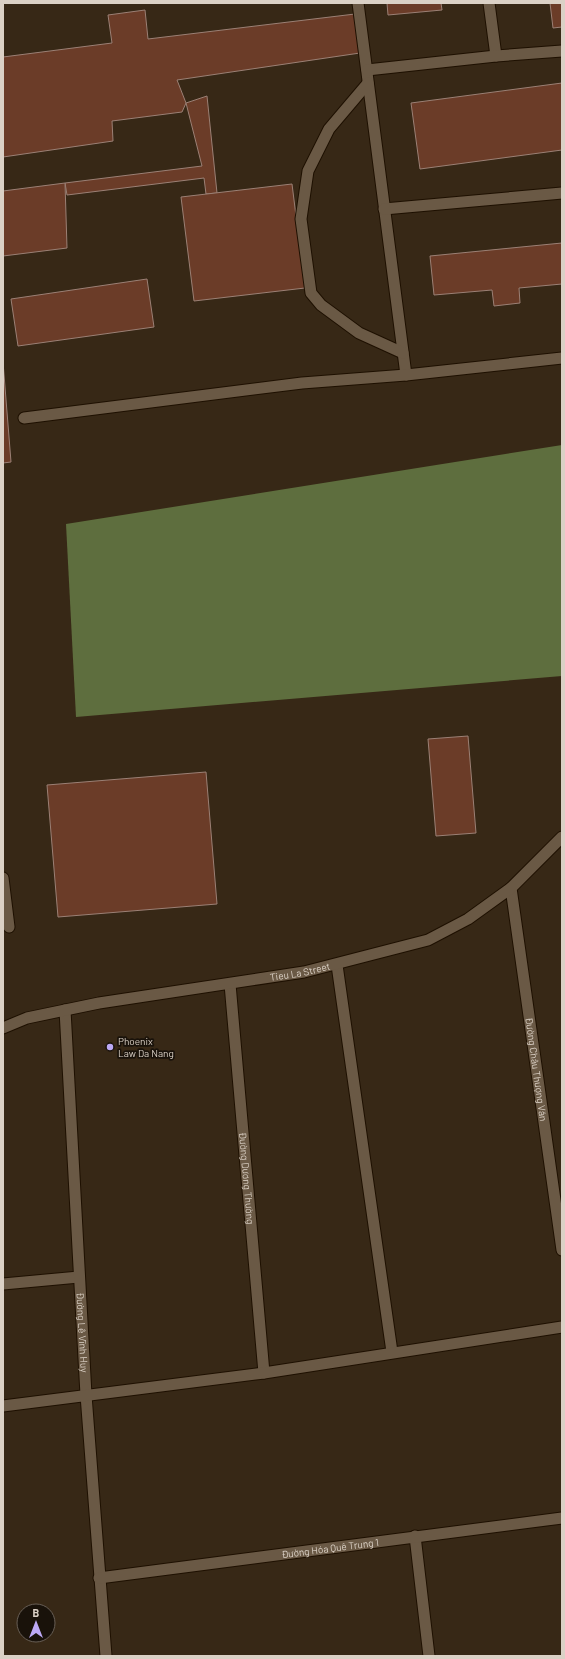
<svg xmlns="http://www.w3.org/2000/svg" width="565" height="1659" font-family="Barlow,sans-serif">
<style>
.water{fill:#5e6e3e}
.building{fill:#6b3c28;stroke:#9b8075}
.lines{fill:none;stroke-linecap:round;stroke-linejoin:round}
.service-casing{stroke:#1e1001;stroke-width:13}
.minor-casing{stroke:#1e1001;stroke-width:13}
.secondary-casing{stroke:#1e1001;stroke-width:13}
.service{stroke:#6a5945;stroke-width:11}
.minor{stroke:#6a5945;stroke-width:11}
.secondary{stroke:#6a5945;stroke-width:11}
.poi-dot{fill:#bca9f5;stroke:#19120a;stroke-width:1.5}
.labels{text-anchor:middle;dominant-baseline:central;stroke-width:3.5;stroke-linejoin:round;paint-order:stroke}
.street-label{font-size:10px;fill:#dbd1c6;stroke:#19120a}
.poi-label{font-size:10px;fill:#dbd1c6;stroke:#19120a;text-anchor:start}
</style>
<rect width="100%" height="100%" fill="#372816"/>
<path class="water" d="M 562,445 L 562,676 L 76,717 L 66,524 Z"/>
<g class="building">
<path d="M 387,3 L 441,3 L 442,10 L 388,15 Z"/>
<path d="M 550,3 L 562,3 L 562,27 L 553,28 Z"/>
<path d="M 145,10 L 148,39 L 355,14 L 360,53 L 177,80 L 186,103 L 182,112 L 112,121 L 113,141 L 3,157 L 3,57 L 112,43 L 108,15 Z"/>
<path d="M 562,83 L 562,150 L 420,169 L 411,103 Z"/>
<path d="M 207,96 L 217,193 L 206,194 L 204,178 L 67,195 L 65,183 L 202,166 L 186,103 Z"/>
<path d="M 65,183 L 67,248 L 3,256 L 3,191 Z"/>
<path d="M 292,184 L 305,288 L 194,301 L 181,197 Z"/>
<path d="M 562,243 L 562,284 L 519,288 L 520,303 L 494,306 L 492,290 L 434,295 L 430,256 Z"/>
<path d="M 147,279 L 154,327 L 18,346 L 11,299 Z"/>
<path d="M 3,362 L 11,462 L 3,463 Z"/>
<path d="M 468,736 L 476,833 L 436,836 L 428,739 Z"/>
<path d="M 206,772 L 217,904 L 58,917 L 47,785 Z"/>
</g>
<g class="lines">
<defs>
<g id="service">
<path d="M 358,3 L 406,375"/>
<path d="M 489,3 L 496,56"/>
<path d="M 367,70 L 496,56 L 562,51"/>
<path d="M 368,83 L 329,129 L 308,171 L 301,219 L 311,293 L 321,305 L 359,333 L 403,353"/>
<path d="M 384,209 L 562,193"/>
<path d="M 24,418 L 302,383 L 406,375 L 562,358"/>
<path d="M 3,878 L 9,927"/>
<path d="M 3,1284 L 79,1277"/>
</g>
<g id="minor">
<path id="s1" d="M 511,888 L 562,1250"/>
<path d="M 337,965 L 392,1352"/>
<path id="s2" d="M 230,984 L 264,1373"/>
<path id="s3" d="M 65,1010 L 86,1395 L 106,1656"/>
<path d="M 3,1406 L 264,1373 L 562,1327"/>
<path d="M 415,1536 L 429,1656"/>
<path id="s4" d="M 99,1578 L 562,1518"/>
</g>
<g id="secondary">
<path id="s5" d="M 3,1028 L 27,1018 L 99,1003 L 304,972 L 428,940 L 468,919 L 511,888 L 562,837"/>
</g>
</defs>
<use href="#service" class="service-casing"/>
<use href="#minor" class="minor-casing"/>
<use href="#secondary" class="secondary-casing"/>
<use href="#service" class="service"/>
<use href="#minor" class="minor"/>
<use href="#secondary" class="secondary"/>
</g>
<circle class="poi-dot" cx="110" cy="1047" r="4"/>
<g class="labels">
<g class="street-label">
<text stroke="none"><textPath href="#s5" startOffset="303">Tieu La Street</textPath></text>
<text stroke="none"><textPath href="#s1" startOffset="183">Đường Châu Thượng Văn</textPath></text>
<text stroke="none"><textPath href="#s2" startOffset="195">Đường Dương Thường</textPath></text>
<text stroke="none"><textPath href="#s3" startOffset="323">Đường Lê Vĩnh Huy</textPath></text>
<text stroke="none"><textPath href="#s4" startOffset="233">Đường Hóa Quê Trung 1</textPath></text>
</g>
<g class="poi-label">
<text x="118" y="1041">Phoenix<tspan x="118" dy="12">Law Da Nang</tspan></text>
</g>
</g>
<rect width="565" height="1659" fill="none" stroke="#dbd1c6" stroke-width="8"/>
<g transform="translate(36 1623)"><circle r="19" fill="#19120a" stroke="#675e55"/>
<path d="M0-3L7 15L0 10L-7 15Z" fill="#bca9f5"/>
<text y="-6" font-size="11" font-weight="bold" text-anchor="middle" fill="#dbd1c6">B</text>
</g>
</svg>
